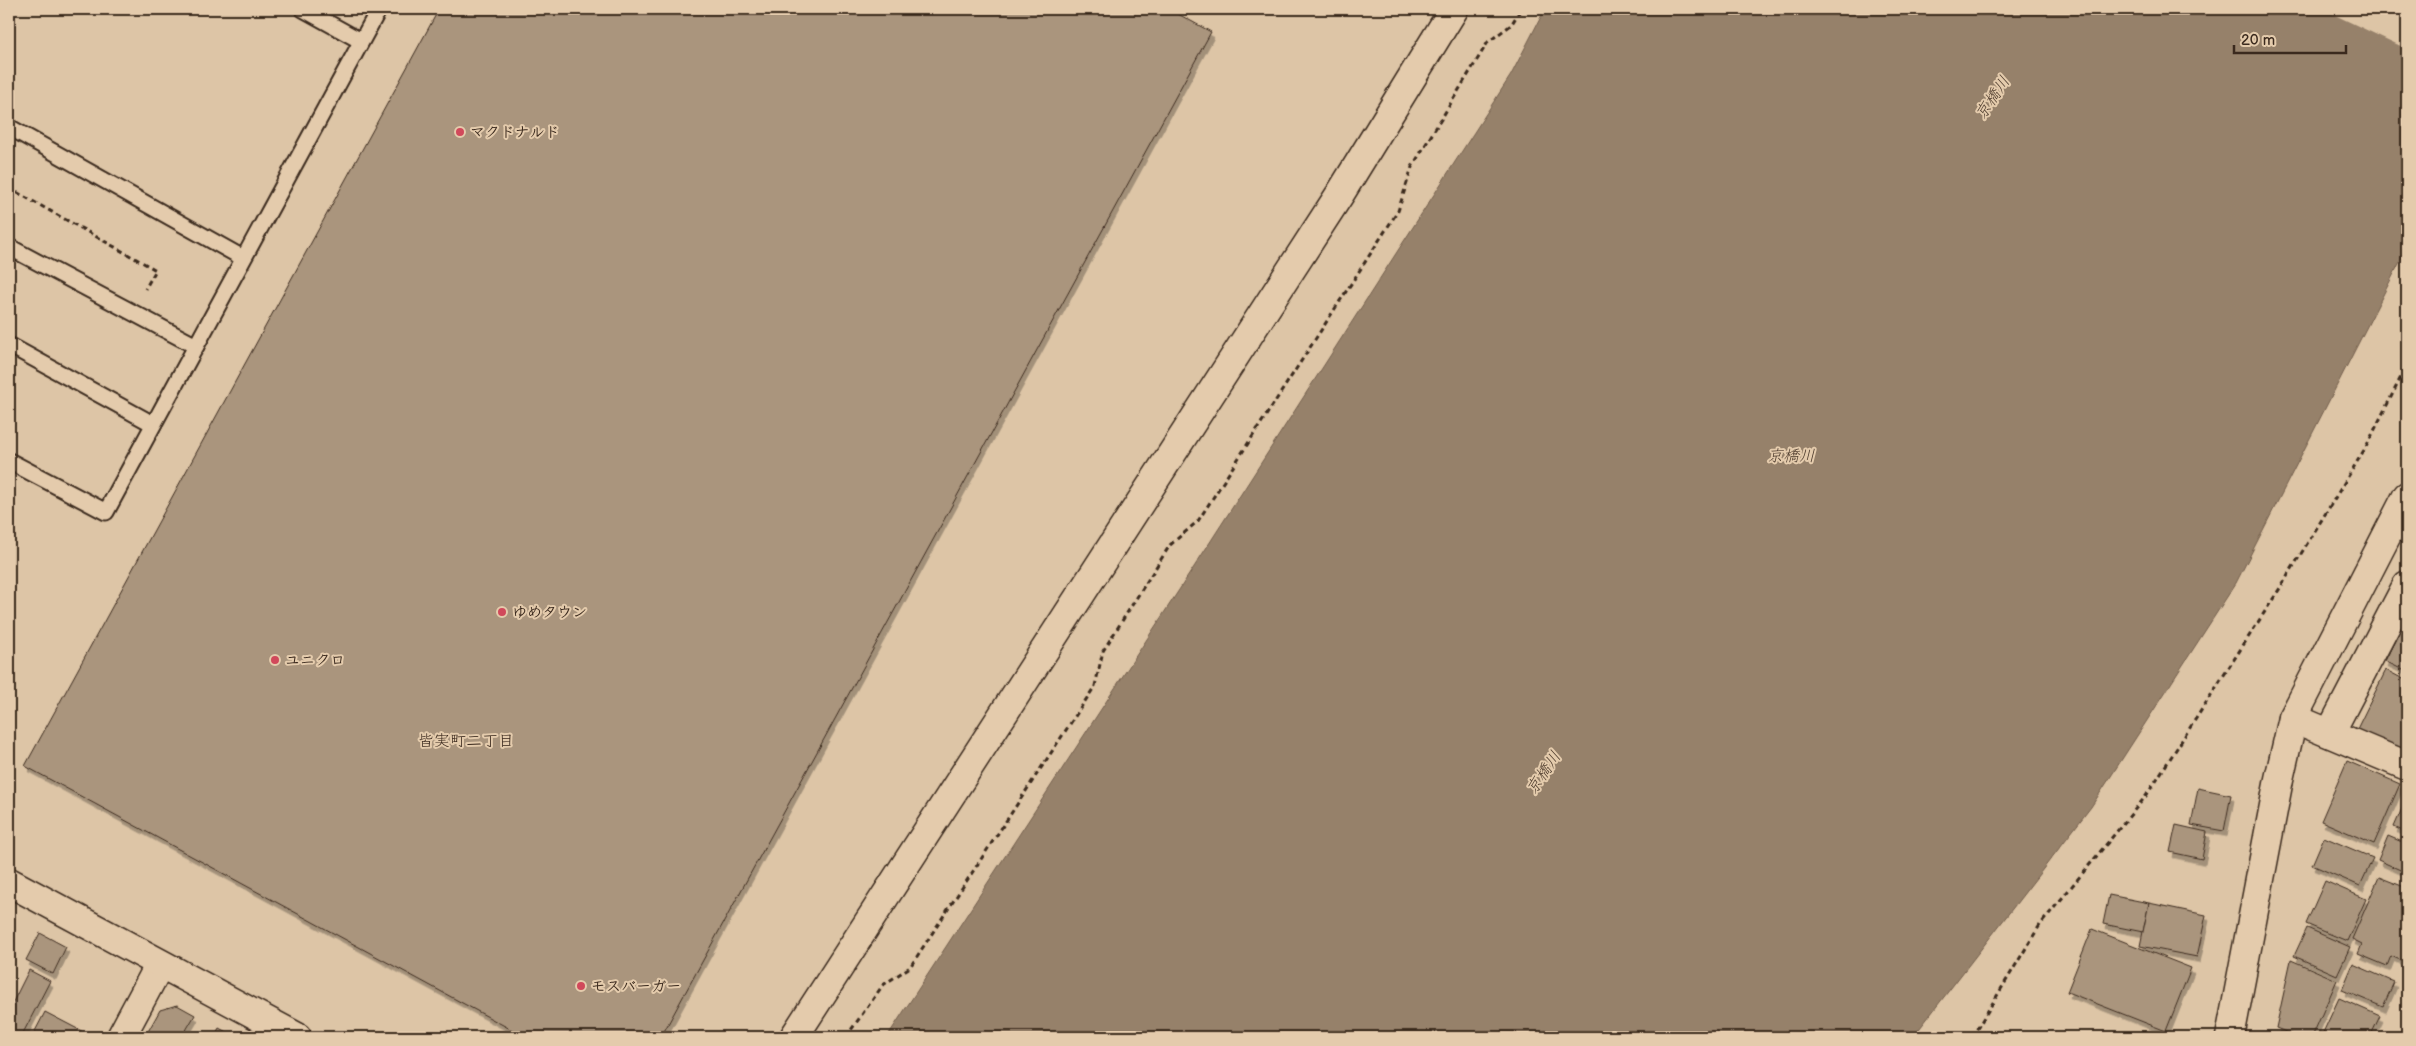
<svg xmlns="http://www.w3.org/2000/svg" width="2416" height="1046" font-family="'Balsamiq Sans','Klee One',sans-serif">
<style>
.water{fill:#96816a;stroke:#725e4c}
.pier{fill:#ddc5a6}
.building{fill:#aa957d;stroke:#3b2a1e;filter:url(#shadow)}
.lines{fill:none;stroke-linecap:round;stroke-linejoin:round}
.service-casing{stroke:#3b2a1e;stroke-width:19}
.minor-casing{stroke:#3b2a1e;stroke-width:31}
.tertiary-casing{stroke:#3b2a1e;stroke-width:31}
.path{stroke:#3b2a1e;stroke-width:3;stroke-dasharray:5 4;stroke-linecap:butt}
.service{stroke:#e4cbac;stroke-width:15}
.minor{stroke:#e4cbac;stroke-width:28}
.tertiary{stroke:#e4cbac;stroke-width:28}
.poi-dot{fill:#d1495b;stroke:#e4cbac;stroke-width:2}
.labels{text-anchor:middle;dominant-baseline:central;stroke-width:4;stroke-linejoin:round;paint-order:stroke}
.poi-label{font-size:15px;font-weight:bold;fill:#3b2a1e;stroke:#e4cbac;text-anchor:start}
.water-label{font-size:16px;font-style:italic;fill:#4d3b2d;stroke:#e4cbac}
.neighbourhood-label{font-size:16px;fill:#3b2a1e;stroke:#e4cbac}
</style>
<defs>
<filter id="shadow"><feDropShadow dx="3" dy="5.5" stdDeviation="0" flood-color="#0004"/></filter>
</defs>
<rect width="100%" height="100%" fill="#ddc5a6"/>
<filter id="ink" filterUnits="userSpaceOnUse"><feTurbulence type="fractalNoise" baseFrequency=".02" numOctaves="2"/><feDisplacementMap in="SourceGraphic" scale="10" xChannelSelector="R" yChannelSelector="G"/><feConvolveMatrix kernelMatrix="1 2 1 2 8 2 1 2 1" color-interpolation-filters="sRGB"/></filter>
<g filter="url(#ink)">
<path class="water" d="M 1545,9 L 2407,9 L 2407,248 L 2236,583 L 2091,807 L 1913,1037 L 887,1037 L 1196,564 L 1511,75 Z"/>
<path class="pier" d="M 2322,9 L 2407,9 L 2407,49 Z"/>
<g class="building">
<path d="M 439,9 L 1169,9 L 1211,32 L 661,1037 L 525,1037 L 25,766 Z"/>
<path d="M 2406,618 L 2407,619 L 2407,672 L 2385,661 Z"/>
<path d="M 2386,670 L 2407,681 L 2406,753 L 2357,729 Z"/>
<path d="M 2347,761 L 2400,784 L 2374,844 L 2321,821 Z"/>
<path d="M 2198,788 L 2231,795 L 2224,831 L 2191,825 Z"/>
<path d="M 2407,797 L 2407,833 L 2394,827 Z"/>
<path d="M 2176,825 L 2207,832 L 2202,859 L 2170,852 Z"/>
<path d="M 2388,836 L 2407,844 L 2407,873 L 2378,860 Z"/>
<path d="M 2324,837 L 2373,858 L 2360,886 L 2312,865 Z"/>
<path d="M 2379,877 L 2407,888 L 2407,963 L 2391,956 L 2387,966 L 2358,954 L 2362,944 L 2352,939 Z"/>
<path d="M 2325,881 L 2366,899 L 2347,941 L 2306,924 Z"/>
<path d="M 2109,895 L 2149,903 L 2143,932 L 2103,924 Z"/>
<path d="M 2149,903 L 2206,915 L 2197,957 L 2140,946 Z"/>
<path d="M 2307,928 L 2350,947 L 2337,975 L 2294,956 Z"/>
<path d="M 2092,929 L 2191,968 L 2166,1031 L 2067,992 Z"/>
<path d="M 40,933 L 66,947 L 53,974 L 26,960 Z"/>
<path d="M 2291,960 L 2337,980 L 2312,1037 L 2298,1037 L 2276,1028 Z"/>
<path d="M 2353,964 L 2394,982 L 2383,1007 L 2342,990 Z"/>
<path d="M 29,970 L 50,981 L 21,1037 L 9,1037 L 9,1010 Z"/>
<path d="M 2339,998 L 2380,1016 L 2370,1037 L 2321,1037 Z"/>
<path d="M 177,1005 L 195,1015 L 182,1037 L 145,1037 L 160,1010 Z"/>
<path d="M 45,1012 L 93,1037 L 32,1037 Z"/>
<path d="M 219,1028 L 236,1037 L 214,1037 Z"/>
</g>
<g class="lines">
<defs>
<g id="service">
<path d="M 303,9 L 361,41"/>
<path d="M 9,127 L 243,258"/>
<path d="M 9,247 L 196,346"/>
<path d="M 9,345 L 153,424"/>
<path d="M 9,461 L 106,512 L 379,9"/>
</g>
<g id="minor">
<path d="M 2293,718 L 2407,766"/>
<path d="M 2330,733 L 2407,585"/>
<path d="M 121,1037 L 160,964"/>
</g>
<g id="tertiary">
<path d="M 9,882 L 297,1037"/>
<path d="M 794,1037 L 1340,194 L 1454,9"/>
<path d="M 2230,1037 L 2279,779 L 2293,718 L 2407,496"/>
</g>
</defs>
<use href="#service" class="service-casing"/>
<use href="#minor" class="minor-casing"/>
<use href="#tertiary" class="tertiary-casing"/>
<g class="path">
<path d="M 9,188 L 156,270 L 145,289"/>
<path d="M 846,1037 L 883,985 L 910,967 L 1095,686 L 1103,651 L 1170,545 L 1198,521 L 1398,211 L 1412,167 L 1488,42 L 1511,25 L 1521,9"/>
<path d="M 1972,1037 L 2040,925 L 2146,796 L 2282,585 L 2366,447 L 2407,365"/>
</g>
<use href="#service" class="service"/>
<use href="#minor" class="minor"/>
<use href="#tertiary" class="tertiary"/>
</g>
</g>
<g class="poi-dot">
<circle cx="460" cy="132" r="5"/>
<circle cx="502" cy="612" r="5"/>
<circle cx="275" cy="660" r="5"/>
<circle cx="581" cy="986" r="5"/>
</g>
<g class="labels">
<g class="poi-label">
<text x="470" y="132">マクドナルド</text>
<text x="512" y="612">ゆめタウン</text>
<text x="285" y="660">ユニクロ</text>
<text x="591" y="986">モスバーガー</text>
</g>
<g class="water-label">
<text transform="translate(1993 98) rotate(-56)">京橋川</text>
<text x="1791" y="456">京橋川</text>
<text transform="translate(1544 773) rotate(-56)">京橋川</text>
</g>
<g class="neighbourhood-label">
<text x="466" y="741">皆実町二丁目</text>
</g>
</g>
<rect width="2416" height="1046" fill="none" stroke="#e4cbac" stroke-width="30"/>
<rect x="15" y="15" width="2386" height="1016" fill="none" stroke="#3b2a1e" stroke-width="2" filter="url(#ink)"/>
<path d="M2234 45v8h112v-8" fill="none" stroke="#3b2a1e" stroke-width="2.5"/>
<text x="2241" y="45" font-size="15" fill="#3b2a1e" stroke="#e4cbac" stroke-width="4" paint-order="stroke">20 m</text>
</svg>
